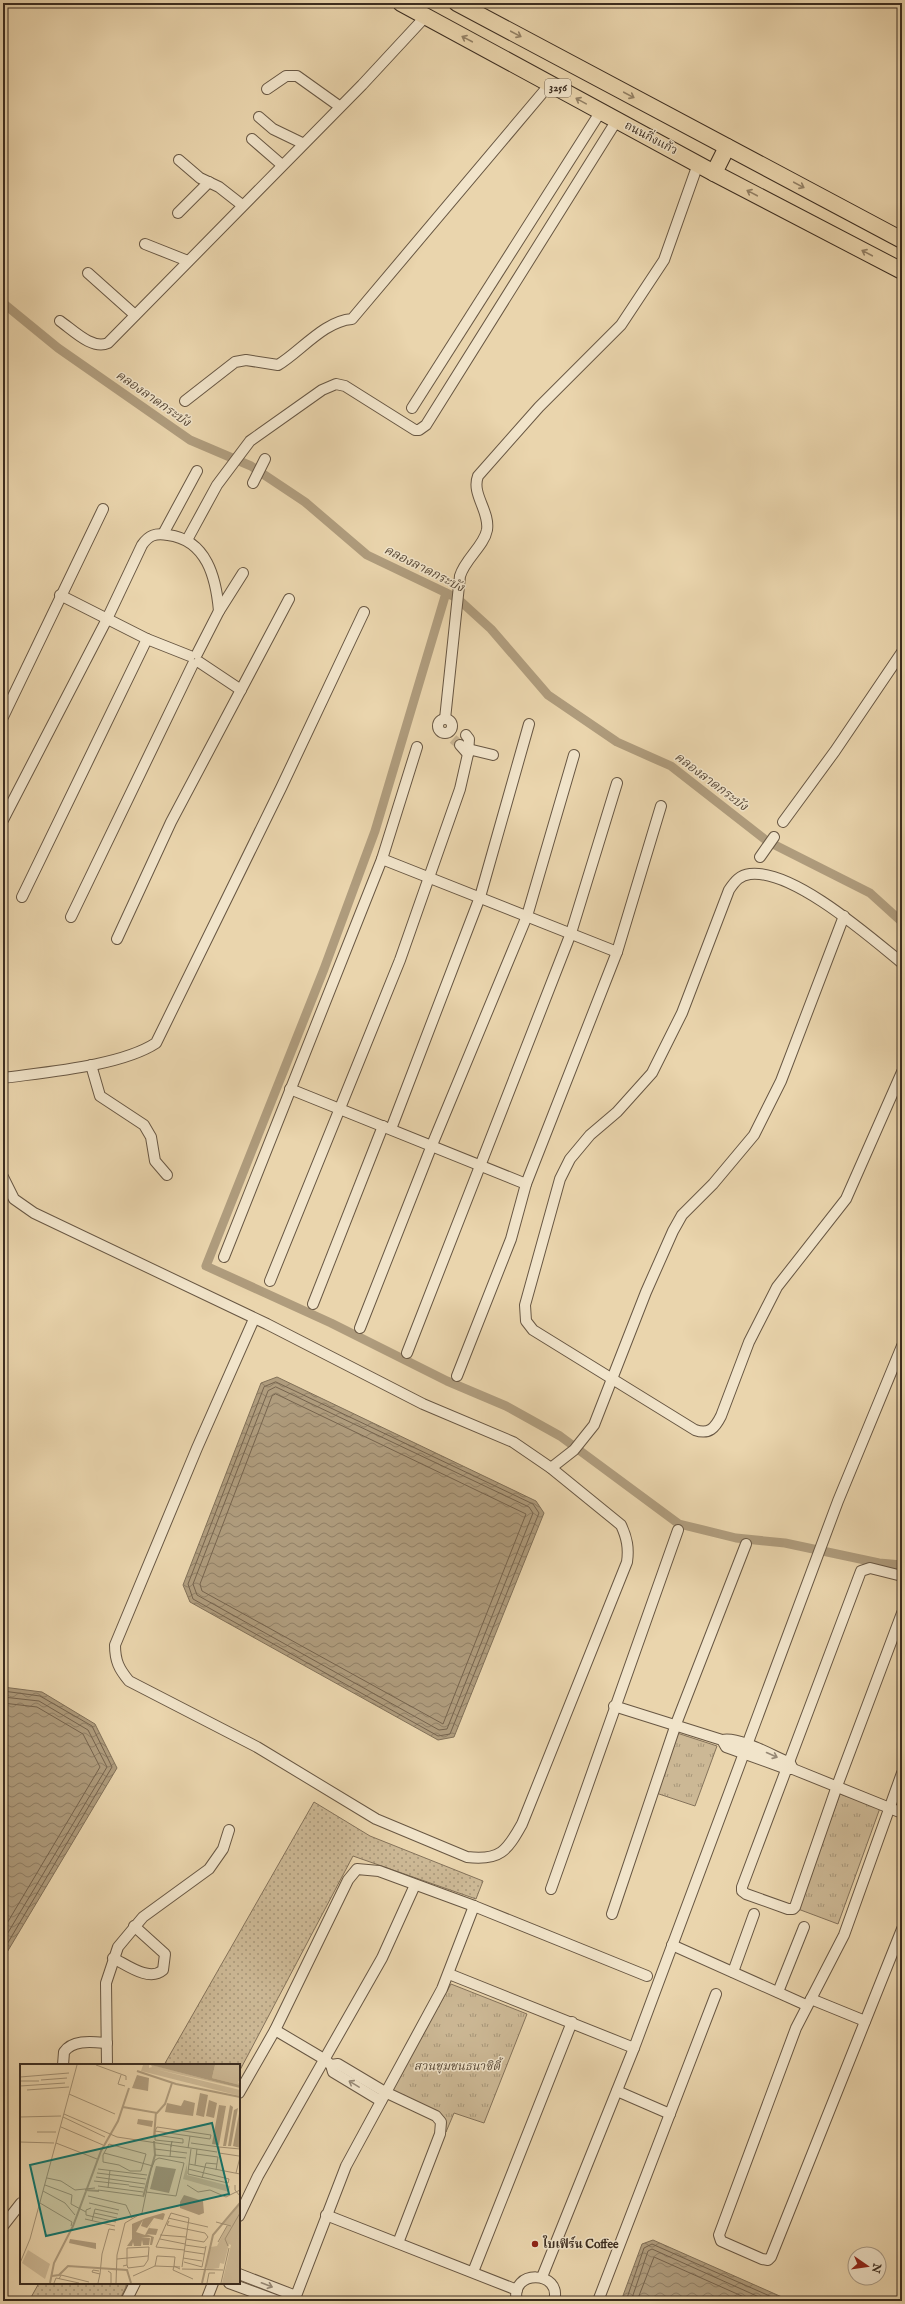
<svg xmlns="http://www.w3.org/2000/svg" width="905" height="2304" font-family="'IM FELL English','Noto Serif Thai',serif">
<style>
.grass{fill:url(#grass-dots);stroke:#84725a}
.park{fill:url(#park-tufts);stroke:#84725a}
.water{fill:url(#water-waves);stroke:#817058}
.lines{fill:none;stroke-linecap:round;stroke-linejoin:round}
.shore{stroke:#76644e;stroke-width:1}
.canal{stroke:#af9c7d;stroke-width:9}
.street-tunnel{stroke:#c7b391;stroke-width:10;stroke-dasharray:10 5;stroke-linecap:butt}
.street-casing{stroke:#685743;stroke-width:12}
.primary-casing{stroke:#3c2d20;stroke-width:18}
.street{stroke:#f1e4ca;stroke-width:10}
.primary{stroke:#ead5ad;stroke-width:16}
.oneway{stroke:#938166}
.oneway2{stroke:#968875}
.poi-dot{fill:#8f2418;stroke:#f1e4ca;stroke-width:1.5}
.labels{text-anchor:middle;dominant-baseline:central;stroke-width:3;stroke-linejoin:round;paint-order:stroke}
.shield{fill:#f1e4ca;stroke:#726453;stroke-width:1}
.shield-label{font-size:11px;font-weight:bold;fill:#3c2d20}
.street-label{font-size:12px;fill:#3c2d20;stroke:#f1e4ca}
.park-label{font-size:12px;font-style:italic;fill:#594937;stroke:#f1e4ca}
.poi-label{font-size:12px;font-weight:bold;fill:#3c2d20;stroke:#f1e4ca;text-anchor:start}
.water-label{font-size:13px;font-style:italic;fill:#594937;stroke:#f1e4ca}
.inset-river{fill:none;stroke:#af9c7d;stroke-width:2}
.inset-road{fill:none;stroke:#a49275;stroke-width:1}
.view{fill:#0f766e;fill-opacity:0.15;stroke:#0f766e;stroke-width:2}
.inset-edge{fill:none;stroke:#3c2d20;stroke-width:2}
</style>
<defs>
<pattern id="grass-dots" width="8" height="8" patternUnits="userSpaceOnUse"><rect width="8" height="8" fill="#ccb895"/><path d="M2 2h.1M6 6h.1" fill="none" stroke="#a79679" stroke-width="1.8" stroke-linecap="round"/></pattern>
<pattern id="park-tufts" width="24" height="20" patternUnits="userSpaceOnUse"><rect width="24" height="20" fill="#ccb895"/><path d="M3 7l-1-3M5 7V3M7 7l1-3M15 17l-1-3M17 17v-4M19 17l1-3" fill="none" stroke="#a79679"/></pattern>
<pattern id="water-waves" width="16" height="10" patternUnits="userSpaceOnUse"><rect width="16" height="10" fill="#af9c7d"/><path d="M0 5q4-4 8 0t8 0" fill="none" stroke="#908066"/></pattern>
</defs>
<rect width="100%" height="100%" fill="#ead5ad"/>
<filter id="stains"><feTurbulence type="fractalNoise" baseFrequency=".005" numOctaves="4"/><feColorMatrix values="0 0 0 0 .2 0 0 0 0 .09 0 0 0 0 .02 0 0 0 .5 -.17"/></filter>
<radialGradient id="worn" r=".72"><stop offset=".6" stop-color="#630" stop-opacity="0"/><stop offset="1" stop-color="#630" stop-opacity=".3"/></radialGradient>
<g class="grass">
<path d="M 314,1802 L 370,1836 L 483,1881 L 476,1899 L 353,1856 L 239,2072 L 239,2065 L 164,2065 Z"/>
<path d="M 39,2283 L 128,2283 L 119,2301 L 29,2301 Z"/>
</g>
<g class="park">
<path d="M 674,1732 L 717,1746 L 695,1806 L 653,1792 Z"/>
<path d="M 840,1794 L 880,1808 L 838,1924 L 798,1909 Z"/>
<path d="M 451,1984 L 527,2014 L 484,2123 L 454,2113 L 446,2132 L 445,2125 L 392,2090 Z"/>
</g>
<g class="water">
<path d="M 277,1377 L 536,1501 L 544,1513 L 454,1737 L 438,1740 L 190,1602 L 183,1585 L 261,1383 Z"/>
<path d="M 3,1687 L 42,1692 L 95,1724 L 117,1768 L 3,1959 Z"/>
<path d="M 653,2240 L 791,2301 L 621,2301 L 642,2244 Z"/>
</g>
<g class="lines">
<g class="shore">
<path d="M 276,1382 L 533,1504 L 539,1513 L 450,1734 L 438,1736 L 193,1599 L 188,1584 L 264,1387 Z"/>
<path d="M 276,1387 L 529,1507 L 533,1513 L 447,1729 L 439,1730 L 197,1595 L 193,1584 L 268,1391 Z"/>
<path d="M 276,1394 L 526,1514 L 443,1724 L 202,1591 L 200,1584 L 272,1396 Z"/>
<path d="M 3,1691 L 40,1696 L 92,1726 L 112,1767 L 3,1951"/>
<path d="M 3,1697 L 39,1701 L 88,1730 L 107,1767 L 3,1941"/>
<path d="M 3,1703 L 37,1707 L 83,1734 L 100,1767 L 3,1930"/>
<path d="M 626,2301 L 644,2248 L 652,2244 L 781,2301"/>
<path d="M 631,2301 L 648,2251 L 652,2249 L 768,2301"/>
<path d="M 637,2301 L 654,2257 L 753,2301"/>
</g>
<g class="canal">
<path d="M 3,303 L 58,348 L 190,440 L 251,466 L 305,502 L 367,555 L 457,598 L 491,629 L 548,695 L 617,742 L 671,766 L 767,841 L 870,893 L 902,922"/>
<path d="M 446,593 L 375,831 L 324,969 L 206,1266 L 331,1323 L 447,1381 L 506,1406 L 560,1436 L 679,1524 L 736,1538 L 785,1543 L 879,1563 L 902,1565"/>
</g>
<path class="street-tunnel" d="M 453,739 L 460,745"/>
<defs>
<g id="street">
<path d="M 267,89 L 286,76 L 297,76 L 339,106"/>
<path d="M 259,117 L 273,129 L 302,143"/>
<path d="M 252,139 L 282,165"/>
<path d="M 179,160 L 200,178 L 219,187 L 242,205"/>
<path d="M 178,213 L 209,182"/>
<path d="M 145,244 L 188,261"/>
<path d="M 88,273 L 135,315"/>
<path d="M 60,321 C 73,330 92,350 108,343 L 362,85 L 426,16"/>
<path d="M 185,401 L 235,362 L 246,360 L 278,365 C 300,352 324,321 352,319 L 550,84"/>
<path d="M 412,408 L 601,111"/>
<path d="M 253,483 L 265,459"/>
<path d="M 163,534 L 197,471"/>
<path d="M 187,540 L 217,485 L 250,441 L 322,390 L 336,384 L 345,386 L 415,430 L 419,430 L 426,425 L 617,120"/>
<path d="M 60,595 L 147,639 L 190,656"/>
<path d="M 197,654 L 219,611 L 243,573"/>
<path d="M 199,662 L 241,690"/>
<path d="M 3,717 L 103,509"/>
<path d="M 445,719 L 460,576 C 465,559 484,546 487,530 C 490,511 471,494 478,476 L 539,407 L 621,325 L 664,260 L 698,164"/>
<circle cx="445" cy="726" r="7"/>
<path d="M 460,745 L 468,754 L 469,739 L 466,735"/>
<path d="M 464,748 L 493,755"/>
<path d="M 3,820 L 107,619 L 142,545 C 149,535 155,533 168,535 C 207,540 216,578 219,611"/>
<path d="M 783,822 L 835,751 L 902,652"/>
<path d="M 760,857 L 774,837"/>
<path d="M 382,859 L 617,952"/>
<path d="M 22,897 L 147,639"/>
<path d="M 71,917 L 193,664"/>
<path d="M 117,939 L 171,822 L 289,599"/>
<path d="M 902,963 C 870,937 793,869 750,874 C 740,875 735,881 729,890 L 682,1013 L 652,1073 L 617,1112 L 590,1135 L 570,1159 L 560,1179 L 525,1305 L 526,1321 L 533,1330 L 695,1430 C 709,1435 715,1428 721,1416 L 749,1342 L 777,1287 L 846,1199 L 902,1072"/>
<path d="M 91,1065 L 100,1096 L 144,1125 L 151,1137 L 155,1161 L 167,1175"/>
<path d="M 3,1078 C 46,1072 121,1066 156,1043 L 281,788 L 364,612"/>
<path d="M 290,1089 L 526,1184"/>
<path d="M 391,1129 L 480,897 L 529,724"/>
<path d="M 3,1177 L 14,1199 L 34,1213 L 267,1324 L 423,1404 L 513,1442 L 551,1468 L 621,1525 C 627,1538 629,1548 627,1562 L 522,1824 C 507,1851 500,1861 467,1857 L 376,1819 L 257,1747 L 129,1681 C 119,1669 115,1661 115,1645 L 197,1448 L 254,1319"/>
<path d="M 224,1257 L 382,859 L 417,747"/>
<path d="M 270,1281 L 400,960 L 460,789 L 468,754"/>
<path d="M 313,1304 L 383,1126"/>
<path d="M 360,1328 L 432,1145 L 527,916 L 574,755"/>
<path d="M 407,1353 L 571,933 L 617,783"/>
<path d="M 457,1376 L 511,1239 L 526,1184 L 617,952 L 661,806"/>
<path d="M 551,1468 L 574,1450 L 594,1425 L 646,1292 L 673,1231 L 682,1215 L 713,1184 L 754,1135 L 781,1081 L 844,916"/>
<path d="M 902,1576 L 870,1568 L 861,1571 L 742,1887 L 742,1891 L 746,1894 L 788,1909 L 793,1909 L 795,1907 L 837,1786 L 902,1613"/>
<path d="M 614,1706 L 722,1740 C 739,1736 773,1756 790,1763 L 793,1769 L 787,1769 L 726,1747 L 722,1740"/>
<path d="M 793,1769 L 902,1813"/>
<path d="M 902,1773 L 844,1935 L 796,2028 L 719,2235 L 721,2241 L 762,2259 L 768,2260 L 771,2257 L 902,1929"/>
<path d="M 551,1889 L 678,1530"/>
<path d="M 612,1914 L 676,1724 L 746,1544"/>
<path d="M 672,1945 L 806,2005"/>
<path d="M 113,1958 C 127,1965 149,1982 163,1970 L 165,1954 L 134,1926"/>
<path d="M 733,1972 L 754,1914"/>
<path d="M 449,1974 L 634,2048"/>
<path d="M 778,1992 L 804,1927"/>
<path d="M 811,1999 L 865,2021"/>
<path d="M 275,2030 L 324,2059 L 331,2065 L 333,2072 L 381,2101"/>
<path d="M 63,2065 L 64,2052 C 73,2039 93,2042 107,2043"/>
<path d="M 107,2065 L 106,1983 L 118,1947 L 143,1917 L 209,1869 L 223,1849 L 229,1830"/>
<path d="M 331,2065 L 338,2064 L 385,2092 L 436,2116 L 441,2122 L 440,2134 L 398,2243"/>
<path d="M 617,2091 L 670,2114"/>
<path d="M 239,2093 L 275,2030 L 348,1880 L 357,1869 L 379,1871 L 474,1906 L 647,1976"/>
<path d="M 326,2215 L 517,2290"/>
<path d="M 239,2216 L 258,2176 L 382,1958 L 415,1885"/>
<path d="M 3,2226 L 21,2203"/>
<path d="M 473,2272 L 572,2022"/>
<path d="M 239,2274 L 296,2296"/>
<path d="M 542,2277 L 634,2048 L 838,1501 L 902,1346"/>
<path d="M 229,2283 L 278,2301"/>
<path d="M 126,2301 L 135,2283"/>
<path d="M 206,2301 L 213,2283"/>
<path d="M 294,2301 L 346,2166 L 442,1989 L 474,1906"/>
<path d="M 517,2301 C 509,2269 563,2270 554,2301"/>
<path d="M 598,2301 L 716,1994"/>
</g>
<g id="primary">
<path d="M 401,3 L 714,173 L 902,271"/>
<path d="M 457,3 L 902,240"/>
<path d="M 714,173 L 727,147"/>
</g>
</defs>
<use href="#street" class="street-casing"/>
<use href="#primary" class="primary-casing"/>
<use href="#street" class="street"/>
<use href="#primary" class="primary"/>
</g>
<defs><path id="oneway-shaft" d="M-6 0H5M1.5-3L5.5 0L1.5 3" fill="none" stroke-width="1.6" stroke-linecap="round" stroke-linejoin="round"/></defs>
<g class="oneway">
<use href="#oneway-shaft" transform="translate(516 34) rotate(28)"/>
<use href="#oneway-shaft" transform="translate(467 39) rotate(-152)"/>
<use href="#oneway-shaft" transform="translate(629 95) rotate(28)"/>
<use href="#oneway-shaft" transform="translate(581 101) rotate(-151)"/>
<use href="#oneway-shaft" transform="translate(799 185) rotate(28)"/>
<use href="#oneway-shaft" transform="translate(752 193) rotate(-152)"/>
<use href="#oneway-shaft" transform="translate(867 253) rotate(-152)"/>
</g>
<g class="oneway2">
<use href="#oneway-shaft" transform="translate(772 1755) rotate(24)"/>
<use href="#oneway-shaft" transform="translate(354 2084) rotate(-149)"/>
<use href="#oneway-shaft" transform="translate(267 2285) rotate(21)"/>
</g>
<circle class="poi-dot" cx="535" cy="2244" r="4"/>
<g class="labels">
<rect class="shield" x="545" y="79" width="26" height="18" rx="3"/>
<g class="shield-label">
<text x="558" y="88">3256</text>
</g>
<g class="street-label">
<text transform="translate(651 138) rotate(28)">ถนนกิ่งแก้ว</text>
</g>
<g class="park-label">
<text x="457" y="2066">สวนชุมชนธนาซิตี้</text>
</g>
<g class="poi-label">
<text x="543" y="2244">ใบเฟิร์น Coffee</text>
</g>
<g class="water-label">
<text transform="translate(153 399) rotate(35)">คลองลาดกระบัง</text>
<text transform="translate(424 569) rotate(27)">คลองลาดกระบัง</text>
<text transform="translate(711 782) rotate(37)">คลองลาดกระบัง</text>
</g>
</g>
<g transform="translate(20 2064)">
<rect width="220" height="220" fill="#ead5ad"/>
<path d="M 123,1 L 129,1 L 129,4 L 132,3 L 131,1 L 132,1 L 220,24 L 135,5 L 220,26 L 220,32 L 121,7 ZM 195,1 L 220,1 L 220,16 L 218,18 L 220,21 L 192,14 ZM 167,100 L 167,111 L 210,122 L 209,128 L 163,115 ZM 220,140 L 220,219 L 202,219 L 211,181 L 209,180 L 204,200 L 200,199 L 199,204 L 187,206 L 187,196 L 191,183 L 197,182 L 206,164 L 207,161 L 203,161 ZM 8,186 L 30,200 L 25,215 L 2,199 Z" fill="#ccb895"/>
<path d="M 131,1 L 195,1 L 192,14 L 220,21 L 220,24 ZM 117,11 L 129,14 L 128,27 L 112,24 ZM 180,29 L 188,31 L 184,53 L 176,51 ZM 164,36 L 175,39 L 173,52 L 145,48 L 147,39 L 161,42 ZM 189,36 L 197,39 L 194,54 L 186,52 ZM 199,41 L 206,42 L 199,81 L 192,80 ZM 210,41 L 213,43 L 206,82 L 203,82 ZM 218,44 L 211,82 L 208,82 L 214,46 ZM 220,44 L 220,84 L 213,82 ZM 118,55 L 133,57 L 132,63 L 117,60 ZM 136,102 L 156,105 L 149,129 L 130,125 ZM 164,131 L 183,137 L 184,149 L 179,151 L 160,144 L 160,138 ZM 143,149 L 145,150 L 143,156 L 134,154 L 127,164 L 121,162 L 123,156 L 116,168 L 125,171 L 132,158 L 129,164 L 138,165 L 136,171 L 126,170 L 134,173 L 132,181 L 130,181 L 131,173 L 121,173 L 130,174 L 129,181 L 123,181 L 122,176 L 121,182 L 114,182 L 113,178 L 112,182 L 107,182 L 112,175 L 112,160 L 126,154 ZM 50,175 L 76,179 L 76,185 L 49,179 Z" fill="#af9c7d"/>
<path class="inset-river" d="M 117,7 L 156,20 L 220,33M 103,43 L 137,49 L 145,40 L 152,19M 134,73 L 136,48M 65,126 L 79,127M 123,133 L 135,91 L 134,77M 32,212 L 39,211 L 48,202 L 107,206 L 111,219M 30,219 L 34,199 L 53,162 L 81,87 L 98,57 L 109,24M 182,219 L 193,171 L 220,139"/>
<path class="inset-road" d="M 76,1 L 106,12 L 106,16M 101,11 L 98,20 L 105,22M 0,13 L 49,9M 21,16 L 47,14M 0,17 L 19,17M 0,22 L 45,19M 7,26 L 49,23M 49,30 L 95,50M 44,50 L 97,73 L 197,88M 0,53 L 41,52M 43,53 L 85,73M 41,63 L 83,81M 17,68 L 36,68M 135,71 L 163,75 L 163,79 L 135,76 L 135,67 L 137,63 L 191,71 L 190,75 L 135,67M 0,78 L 34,79M 36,79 L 77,95M 171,79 L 199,83 L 199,87M 89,80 L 126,90 L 121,107 L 110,107 L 99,101 L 83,98 L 83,91 ZM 199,83 L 220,85M 168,84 L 170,72M 135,85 L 167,89M 84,89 L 133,102M 199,89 L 219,92M 176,90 L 198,93M 135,91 L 166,94M 150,93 L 151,81 L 152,77 L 151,83M 169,100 L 220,110M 175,101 L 177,85M 78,105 L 127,111M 168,105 L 209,115 L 208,119 L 168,110 L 168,108 L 169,100 L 171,85M 196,106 L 198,93M 77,109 L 126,115M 216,109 L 220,93M 76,113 L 125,120M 27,114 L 41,117 L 55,126 L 75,124M 182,114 L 186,99 L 197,100M 74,117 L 109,121M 25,121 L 52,131 L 51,140 L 66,148M 167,121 L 178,128 L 190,126 L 206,133 L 220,126M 215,121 L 215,126 L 220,132M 78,122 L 123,128M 109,122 L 124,124M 88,124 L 90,106M 78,126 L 122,132M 23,127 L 45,139 L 55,151M 68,132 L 106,141 L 112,154M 20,139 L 52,158 L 51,162M 69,139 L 99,146M 71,144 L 66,146 L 66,151 L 96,158M 75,145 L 98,150M 74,149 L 97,154M 148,154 L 188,163M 65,155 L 95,162M 72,157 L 75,145M 149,157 L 147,161 L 185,169 L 188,173 L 184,178 L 166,175M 196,158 L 211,162M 140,171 L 166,173M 140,175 L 165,180M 198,178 L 207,162M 165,181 L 186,184M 208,182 L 205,175 L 220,149M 164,187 L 184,190M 163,194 L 182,197M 97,195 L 128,192M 164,198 L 182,203 L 186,182M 0,199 L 10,175 L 57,1M 103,202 L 107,201 L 108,204 L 124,202 L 128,196 L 129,183 L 107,184 L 107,201M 135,202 L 137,192 L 155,193 L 154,202M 162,203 L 169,154 L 151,149 L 136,183 L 164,186M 160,205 L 154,202 L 153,206 L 173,215M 162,205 L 203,206M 88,207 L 91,209 L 91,219M 80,210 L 82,190 L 89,165 L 95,166M 113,212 L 135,202 L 160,203M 39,215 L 41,211 L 69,218M 34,219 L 36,214 L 59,219M 78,219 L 80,210 L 72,208 L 73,206 L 79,207M 96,219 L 97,191 L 105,159 L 122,149 L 131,105 L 135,96 L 139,94 L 164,99 L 156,132 L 126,128M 187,219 L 189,209 L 195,209M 201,219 L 209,184"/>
<path class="view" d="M 192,59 L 209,130 L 26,172 L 10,101 Z"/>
<rect width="220" height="220" class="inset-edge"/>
</g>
<rect width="905" height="2304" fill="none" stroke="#ead5ad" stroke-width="16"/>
<rect x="4" y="4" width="897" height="2296" fill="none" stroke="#3c2d20" stroke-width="2"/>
<rect x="8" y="8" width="889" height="2288" fill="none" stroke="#3c2d20"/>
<g transform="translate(867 2266) rotate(103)"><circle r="19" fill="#f1e4ca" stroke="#a99b86"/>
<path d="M0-3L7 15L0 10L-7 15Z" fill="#8f2418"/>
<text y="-6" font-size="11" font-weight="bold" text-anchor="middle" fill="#3c2d20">N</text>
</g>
<rect width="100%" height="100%" filter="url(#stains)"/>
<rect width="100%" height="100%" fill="url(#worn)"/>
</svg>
